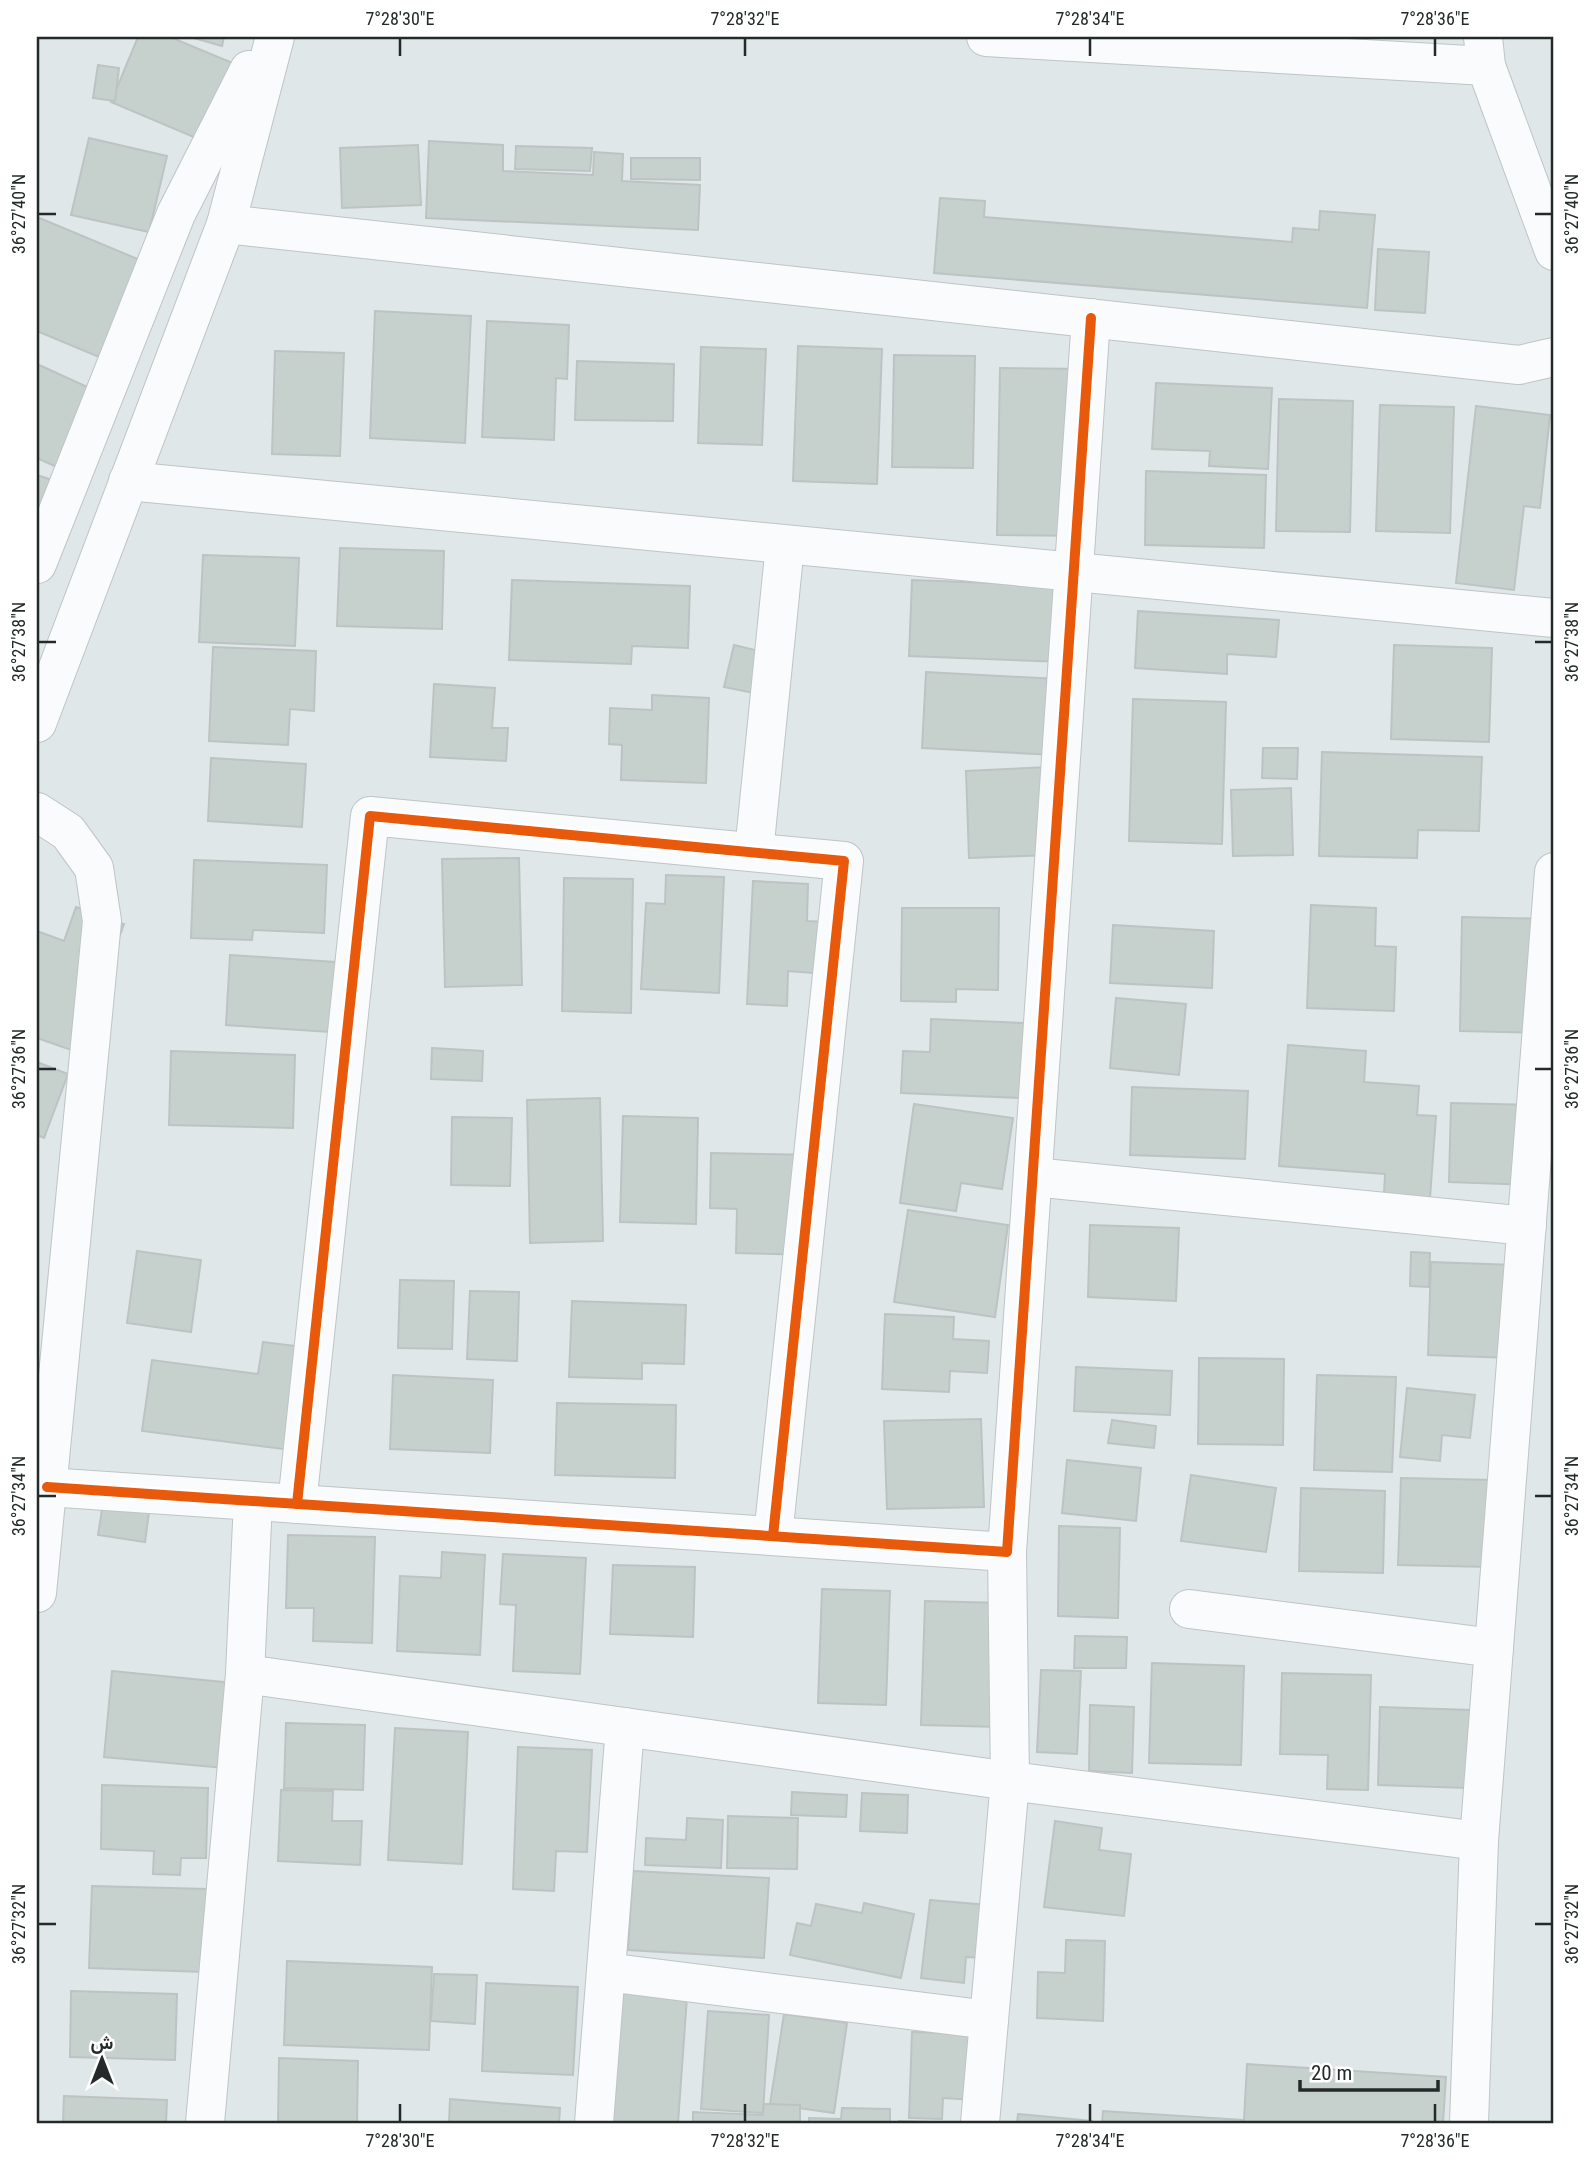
<svg xmlns="http://www.w3.org/2000/svg" width="1591" height="2160" font-family="'Roboto Condensed',Vazirmatn,sans-serif">
<style>
.building{fill:#c6d1ce;stroke:#bdc3c2;stroke-width:2}
.lines{fill:none;stroke-linecap:round;stroke-linejoin:round}
.street-casing{stroke:#bfc4c5;stroke-width:40}
.secondary-casing{stroke:#bfc4c5;stroke-width:40}
.street{stroke:#fafbfc;stroke-width:38}
.secondary{stroke:#fafbfc;stroke-width:38}
.cycleway-casing{stroke:#fff;stroke-width:15}
.cycleway{stroke:#e8590c;stroke-width:10}
.ticks{fill:none;stroke:#242a2a;stroke-width:2.5}
.neatline{fill:none;stroke:#242a2a;stroke-width:2.5}
.ticks-label{font-size:18px;text-anchor:middle;fill:#242a2a}
</style>
<rect width="100%" height="100%" fill="#e0e7e8"/>
<g class="building">
<path d="M 138,37 L 170,37 L 235,64 L 203,141 L 111,102 Z"/>
<path d="M 190,37 L 224,37 L 222,46 Z"/>
<path d="M 98,65 L 119,68 L 115,101 L 93,98 Z"/>
<path d="M 89,138 L 167,156 L 149,232 L 71,215 Z"/>
<path d="M 429,141 L 503,145 L 503,171 L 593,175 L 594,152 L 623,154 L 622,181 L 700,185 L 698,230 L 426,218 Z"/>
<path d="M 418,145 L 421,205 L 342,208 L 340,148 Z"/>
<path d="M 516,146 L 592,148 L 590,171 L 515,169 Z"/>
<path d="M 631,158 L 700,158 L 700,180 L 631,179 Z"/>
<path d="M 940,198 L 985,201 L 984,217 L 1292,242 L 1293,228 L 1319,230 L 1320,211 L 1375,215 L 1367,308 L 934,273 Z"/>
<path d="M 37,217 L 140,260 L 99,357 L 37,331 Z"/>
<path d="M 1378,249 L 1429,252 L 1425,313 L 1375,310 Z"/>
<path d="M 375,311 L 471,316 L 465,443 L 370,438 Z"/>
<path d="M 487,321 L 569,325 L 567,379 L 556,378 L 554,440 L 482,437 Z"/>
<path d="M 798,346 L 882,349 L 877,484 L 793,481 Z"/>
<path d="M 701,347 L 766,349 L 762,445 L 698,443 Z"/>
<path d="M 275,351 L 344,353 L 340,456 L 272,454 Z"/>
<path d="M 894,355 L 975,356 L 973,468 L 892,467 Z"/>
<path d="M 577,361 L 674,364 L 673,421 L 575,420 Z"/>
<path d="M 37,364 L 96,391 L 61,469 L 37,458 Z"/>
<path d="M 1000,368 L 1088,369 L 1085,536 L 997,535 Z"/>
<path d="M 1156,383 L 1272,388 L 1268,469 L 1209,466 L 1210,451 L 1152,449 Z"/>
<path d="M 1279,399 L 1353,401 L 1350,532 L 1276,531 Z"/>
<path d="M 1380,405 L 1454,407 L 1450,533 L 1376,531 Z"/>
<path d="M 1476,406 L 1550,415 L 1540,508 L 1524,506 L 1514,590 L 1456,583 Z"/>
<path d="M 1146,471 L 1266,475 L 1264,548 L 1145,545 Z"/>
<path d="M 37,475 L 61,483 L 37,551 Z"/>
<path d="M 340,548 L 444,551 L 442,629 L 337,626 Z"/>
<path d="M 203,555 L 299,558 L 295,646 L 199,642 Z"/>
<path d="M 512,580 L 690,586 L 688,648 L 632,646 L 631,664 L 509,660 Z"/>
<path d="M 912,580 L 1067,586 L 1064,662 L 909,656 Z"/>
<path d="M 1138,611 L 1279,620 L 1276,657 L 1227,654 L 1227,674 L 1135,668 Z"/>
<path d="M 734,645 L 763,652 L 754,693 L 724,687 Z"/>
<path d="M 1394,645 L 1492,648 L 1489,742 L 1391,739 Z"/>
<path d="M 213,647 L 316,651 L 314,711 L 290,709 L 288,745 L 209,741 Z"/>
<path d="M 926,672 L 1058,679 L 1054,755 L 922,748 Z"/>
<path d="M 434,684 L 495,688 L 492,728 L 508,728 L 506,761 L 430,757 Z"/>
<path d="M 652,695 L 709,698 L 706,783 L 621,780 L 622,745 L 609,744 L 610,708 L 652,710 Z"/>
<path d="M 1133,699 L 1226,702 L 1222,844 L 1129,841 Z"/>
<path d="M 1263,748 L 1298,748 L 1297,779 L 1262,778 Z"/>
<path d="M 1322,752 L 1482,757 L 1479,831 L 1418,830 L 1417,858 L 1319,856 Z"/>
<path d="M 211,758 L 306,764 L 302,827 L 208,821 Z"/>
<path d="M 1049,767 L 1053,855 L 969,858 L 966,771 Z"/>
<path d="M 1291,788 L 1293,855 L 1233,856 L 1231,790 Z"/>
<path d="M 519,858 L 522,985 L 445,987 L 442,859 Z"/>
<path d="M 194,860 L 327,865 L 324,933 L 253,930 L 252,940 L 191,938 Z"/>
<path d="M 666,875 L 724,877 L 719,993 L 641,989 L 646,903 L 665,904 Z"/>
<path d="M 564,878 L 633,879 L 631,1013 L 562,1011 Z"/>
<path d="M 753,881 L 808,884 L 807,921 L 827,922 L 825,974 L 788,971 L 787,1006 L 747,1004 Z"/>
<path d="M 1311,905 L 1376,908 L 1375,946 L 1396,947 L 1394,1011 L 1307,1008 Z"/>
<path d="M 76,907 L 124,924 L 77,1052 L 37,1038 L 37,931 L 64,941 Z"/>
<path d="M 902,908 L 999,908 L 998,990 L 956,989 L 956,1002 L 901,1001 Z"/>
<path d="M 1462,917 L 1554,919 L 1554,1033 L 1460,1031 Z"/>
<path d="M 1113,925 L 1214,931 L 1212,988 L 1110,983 Z"/>
<path d="M 230,955 L 350,963 L 345,1033 L 226,1025 Z"/>
<path d="M 1116,998 L 1186,1004 L 1179,1075 L 1110,1068 Z"/>
<path d="M 931,1019 L 1024,1023 L 1021,1098 L 901,1093 L 903,1051 L 930,1052 Z"/>
<path d="M 1288,1045 L 1366,1051 L 1364,1082 L 1419,1086 L 1417,1115 L 1436,1116 L 1430,1198 L 1384,1194 L 1385,1174 L 1279,1166 Z"/>
<path d="M 432,1048 L 483,1051 L 482,1081 L 431,1079 Z"/>
<path d="M 171,1051 L 295,1055 L 293,1128 L 169,1125 Z"/>
<path d="M 37,1062 L 68,1074 L 44,1138 L 37,1135 Z"/>
<path d="M 1132,1087 L 1248,1091 L 1245,1159 L 1130,1155 Z"/>
<path d="M 600,1098 L 603,1241 L 530,1243 L 527,1100 Z"/>
<path d="M 1451,1103 L 1532,1105 L 1530,1185 L 1449,1182 Z"/>
<path d="M 914,1104 L 1013,1118 L 1002,1189 L 961,1183 L 956,1211 L 900,1203 Z"/>
<path d="M 623,1116 L 698,1118 L 696,1224 L 620,1222 Z"/>
<path d="M 452,1117 L 512,1118 L 510,1186 L 451,1185 Z"/>
<path d="M 711,1153 L 820,1155 L 818,1255 L 736,1253 L 737,1209 L 710,1208 Z"/>
<path d="M 908,1210 L 1008,1225 L 995,1317 L 894,1302 Z"/>
<path d="M 1090,1225 L 1179,1228 L 1176,1301 L 1088,1297 Z"/>
<path d="M 137,1251 L 201,1260 L 191,1332 L 127,1323 Z"/>
<path d="M 1411,1252 L 1430,1253 L 1429,1287 L 1410,1286 Z"/>
<path d="M 1431,1262 L 1514,1265 L 1511,1358 L 1428,1355 Z"/>
<path d="M 400,1280 L 454,1281 L 452,1349 L 398,1348 Z"/>
<path d="M 470,1291 L 519,1292 L 517,1361 L 467,1359 Z"/>
<path d="M 572,1301 L 686,1305 L 684,1364 L 642,1363 L 642,1379 L 569,1377 Z"/>
<path d="M 885,1314 L 954,1317 L 953,1339 L 989,1341 L 987,1373 L 950,1371 L 949,1392 L 882,1389 Z"/>
<path d="M 263,1342 L 312,1348 L 298,1451 L 142,1431 L 152,1360 L 258,1374 Z"/>
<path d="M 1199,1358 L 1284,1359 L 1283,1445 L 1198,1444 Z"/>
<path d="M 1076,1367 L 1172,1371 L 1170,1415 L 1074,1411 Z"/>
<path d="M 393,1375 L 493,1380 L 490,1453 L 390,1449 Z"/>
<path d="M 1317,1375 L 1396,1377 L 1392,1472 L 1314,1470 Z"/>
<path d="M 1407,1388 L 1475,1395 L 1470,1438 L 1442,1435 L 1440,1461 L 1400,1457 Z"/>
<path d="M 557,1403 L 676,1405 L 675,1478 L 555,1475 Z"/>
<path d="M 981,1419 L 984,1507 L 887,1509 L 884,1421 Z"/>
<path d="M 1112,1420 L 1156,1426 L 1154,1448 L 1108,1443 Z"/>
<path d="M 1067,1460 L 1141,1468 L 1136,1521 L 1062,1513 Z"/>
<path d="M 1191,1475 L 1276,1488 L 1266,1552 L 1181,1541 Z"/>
<path d="M 1401,1478 L 1492,1480 L 1490,1567 L 1398,1565 Z"/>
<path d="M 1301,1488 L 1385,1491 L 1383,1573 L 1299,1571 Z"/>
<path d="M 104,1497 L 150,1505 L 145,1542 L 98,1535 Z"/>
<path d="M 1059,1526 L 1120,1528 L 1118,1618 L 1058,1616 Z"/>
<path d="M 288,1535 L 375,1537 L 372,1643 L 313,1641 L 314,1608 L 286,1608 Z"/>
<path d="M 442,1552 L 485,1555 L 480,1655 L 397,1651 L 400,1576 L 441,1578 Z"/>
<path d="M 503,1554 L 586,1558 L 580,1674 L 513,1671 L 516,1605 L 500,1604 Z"/>
<path d="M 613,1565 L 695,1567 L 693,1637 L 610,1634 Z"/>
<path d="M 822,1589 L 890,1591 L 886,1705 L 818,1703 Z"/>
<path d="M 925,1601 L 1003,1603 L 1000,1727 L 921,1725 Z"/>
<path d="M 1075,1636 L 1127,1637 L 1126,1668 L 1074,1668 Z"/>
<path d="M 1152,1663 L 1244,1666 L 1241,1765 L 1149,1763 Z"/>
<path d="M 1041,1670 L 1081,1671 L 1077,1754 L 1037,1752 Z"/>
<path d="M 112,1671 L 233,1683 L 224,1768 L 104,1757 Z"/>
<path d="M 1282,1673 L 1371,1675 L 1368,1790 L 1327,1789 L 1328,1755 L 1280,1754 Z"/>
<path d="M 1090,1705 L 1134,1707 L 1132,1773 L 1089,1771 Z"/>
<path d="M 1380,1707 L 1471,1710 L 1468,1788 L 1378,1785 Z"/>
<path d="M 286,1723 L 365,1725 L 363,1790 L 284,1788 Z"/>
<path d="M 395,1728 L 468,1732 L 462,1864 L 388,1860 Z"/>
<path d="M 518,1747 L 592,1750 L 587,1852 L 556,1851 L 554,1891 L 513,1889 Z"/>
<path d="M 102,1785 L 208,1788 L 206,1858 L 181,1858 L 180,1875 L 153,1874 L 154,1851 L 101,1849 Z"/>
<path d="M 281,1790 L 333,1791 L 332,1821 L 362,1821 L 360,1865 L 278,1861 Z"/>
<path d="M 792,1792 L 847,1795 L 846,1817 L 791,1815 Z"/>
<path d="M 862,1793 L 908,1795 L 907,1833 L 860,1831 Z"/>
<path d="M 728,1816 L 798,1818 L 797,1869 L 727,1868 Z"/>
<path d="M 687,1818 L 723,1820 L 721,1868 L 645,1865 L 646,1838 L 686,1840 Z"/>
<path d="M 1055,1821 L 1102,1828 L 1099,1850 L 1131,1854 L 1124,1916 L 1044,1907 Z"/>
<path d="M 633,1871 L 769,1878 L 764,1958 L 628,1950 Z"/>
<path d="M 92,1886 L 207,1889 L 204,1972 L 89,1968 Z"/>
<path d="M 930,1900 L 988,1905 L 982,1958 L 966,1957 L 964,1983 L 921,1978 Z"/>
<path d="M 864,1903 L 914,1914 L 901,1978 L 790,1955 L 797,1923 L 811,1926 L 816,1904 L 862,1913 Z"/>
<path d="M 1066,1940 L 1105,1941 L 1103,2021 L 1037,2018 L 1038,1972 L 1065,1973 Z"/>
<path d="M 287,1961 L 432,1967 L 429,2050 L 284,2045 Z"/>
<path d="M 434,1974 L 477,1975 L 475,2024 L 431,2021 Z"/>
<path d="M 486,1983 L 578,1987 L 573,2075 L 482,2071 Z"/>
<path d="M 71,1991 L 177,1994 L 175,2060 L 70,2057 Z"/>
<path d="M 618,1992 L 687,1997 L 678,2123 L 609,2123 Z"/>
<path d="M 708,2011 L 769,2015 L 763,2113 L 701,2109 Z"/>
<path d="M 784,2014 L 847,2023 L 834,2113 L 770,2104 Z"/>
<path d="M 912,2032 L 977,2034 L 974,2100 L 943,2098 L 942,2119 L 909,2118 Z"/>
<path d="M 279,2058 L 358,2061 L 357,2123 L 278,2123 Z"/>
<path d="M 1247,2064 L 1446,2077 L 1443,2123 L 1102,2123 L 1103,2111 L 1244,2120 Z"/>
<path d="M 64,2096 L 167,2100 L 166,2123 L 63,2123 Z"/>
<path d="M 450,2099 L 560,2108 L 559,2123 L 449,2123 Z"/>
<path d="M 764,2104 L 800,2105 L 800,2123 L 693,2123 L 693,2112 L 763,2115 Z"/>
<path d="M 842,2108 L 890,2109 L 890,2123 L 809,2123 L 809,2118 L 841,2119 Z"/>
<path d="M 1018,2114 L 1092,2121 L 1092,2123 L 1017,2123 Z"/>
<path d="M 899,2121 L 965,2123 L 899,2123 Z"/>
</g>
<g class="lines">
<defs>
<g id="street">
<path d="M 986,37 L 1486,66"/>
<path d="M 226,224 L 1519,365 L 1554,357"/>
<path d="M 128,481 L 1554,618"/>
<path d="M 37,564 L 176,214 L 249,70"/>
<path d="M 37,723 L 226,224 L 275,37"/>
<path d="M 37,812 L 68,832 L 94,868 L 102,921 L 37,1593"/>
<path d="M 754,852 L 785,545"/>
<path d="M 1033,1177 L 1527,1226"/>
<path d="M 47,1487 L 1007,1552 L 1091,318"/>
<path d="M 297,1504 L 370,816 L 844,861 L 773,1536"/>
<path d="M 1189,1609 L 1494,1648"/>
<path d="M 245,1674 L 1010,1781 L 1479,1841"/>
<path d="M 606,1972 L 989,2020"/>
<path d="M 205,2123 L 245,1674 L 253,1501"/>
<path d="M 594,2123 L 625,1727"/>
<path d="M 980,2123 L 1010,1781 L 1007,1552"/>
</g>
<g id="secondary">
<path d="M 1483,37 L 1486,66 L 1554,251"/>
<path d="M 1469,2123 L 1479,1841 L 1554,872"/>
</g>
</defs>
<use href="#street" class="street-casing"/>
<use href="#secondary" class="secondary-casing"/>
<use href="#street" class="street"/>
<use href="#secondary" class="secondary"/>
<defs>
<g id="cycleway">
<path d="M 47,1487 L 1007,1552 L 1091,318"/>
<path d="M 297,1504 L 370,816 L 844,861 L 773,1536"/>
</g>
</defs>
<use href="#cycleway" class="cycleway-casing"/>
<use href="#cycleway" class="cycleway"/>
</g>
<path class="ticks" d="M 400,38 L 400,56M 745,38 L 745,56M 1090,38 L 1090,56M 1435,38 L 1435,56M 38,214 L 56,214M 1535,214 L 1552,214M 38,642 L 56,642M 1535,642 L 1552,642M 38,1069 L 56,1069M 1535,1069 L 1552,1069M 38,1496 L 56,1496M 1535,1496 L 1552,1496M 38,1924 L 56,1924M 1535,1924 L 1552,1924M 400,2104 L 400,2122M 745,2104 L 745,2122M 1090,2104 L 1090,2122M 1435,2104 L 1435,2122"/>
<rect width="1591" height="2160" fill="none" stroke="#ffffff" stroke-width="77"/>
<g transform="translate(102 2059)" stroke="#ffffff" stroke-width="5" paint-order="stroke">
<path d="M0-5L12 26L0 18L-12 26Z" fill="#242a2a"/>
<text y="-10" font-size="19" font-weight="bold" text-anchor="middle" fill="#242a2a">ش</text>
</g>
<path d="M1300 2080v10h138v-10" fill="none" stroke="#242a2a" stroke-width="3.5"/>
<text x="1311" y="2080" font-size="21" fill="#242a2a" stroke="#ffffff" stroke-width="5" paint-order="stroke">20 m</text>
<rect x="38" y="38" width="1514" height="2084" class="neatline"/>
<g class="ticks-label">
<text x="400" y="25">7°28'30"E</text>
<text x="745" y="25">7°28'32"E</text>
<text x="1090" y="25">7°28'34"E</text>
<text x="1435" y="25">7°28'36"E</text>
<text transform="translate(19 214) rotate(-90)" y="6">36°27'40"N</text>
<text transform="translate(1572 214) rotate(-90)" y="6">36°27'40"N</text>
<text transform="translate(19 642) rotate(-90)" y="6">36°27'38"N</text>
<text transform="translate(1572 642) rotate(-90)" y="6">36°27'38"N</text>
<text transform="translate(19 1069) rotate(-90)" y="6">36°27'36"N</text>
<text transform="translate(1572 1069) rotate(-90)" y="6">36°27'36"N</text>
<text transform="translate(19 1496) rotate(-90)" y="6">36°27'34"N</text>
<text transform="translate(1572 1496) rotate(-90)" y="6">36°27'34"N</text>
<text transform="translate(19 1924) rotate(-90)" y="6">36°27'32"N</text>
<text transform="translate(1572 1924) rotate(-90)" y="6">36°27'32"N</text>
<text x="400" y="2147">7°28'30"E</text>
<text x="745" y="2147">7°28'32"E</text>
<text x="1090" y="2147">7°28'34"E</text>
<text x="1435" y="2147">7°28'36"E</text>
</g>
</svg>
